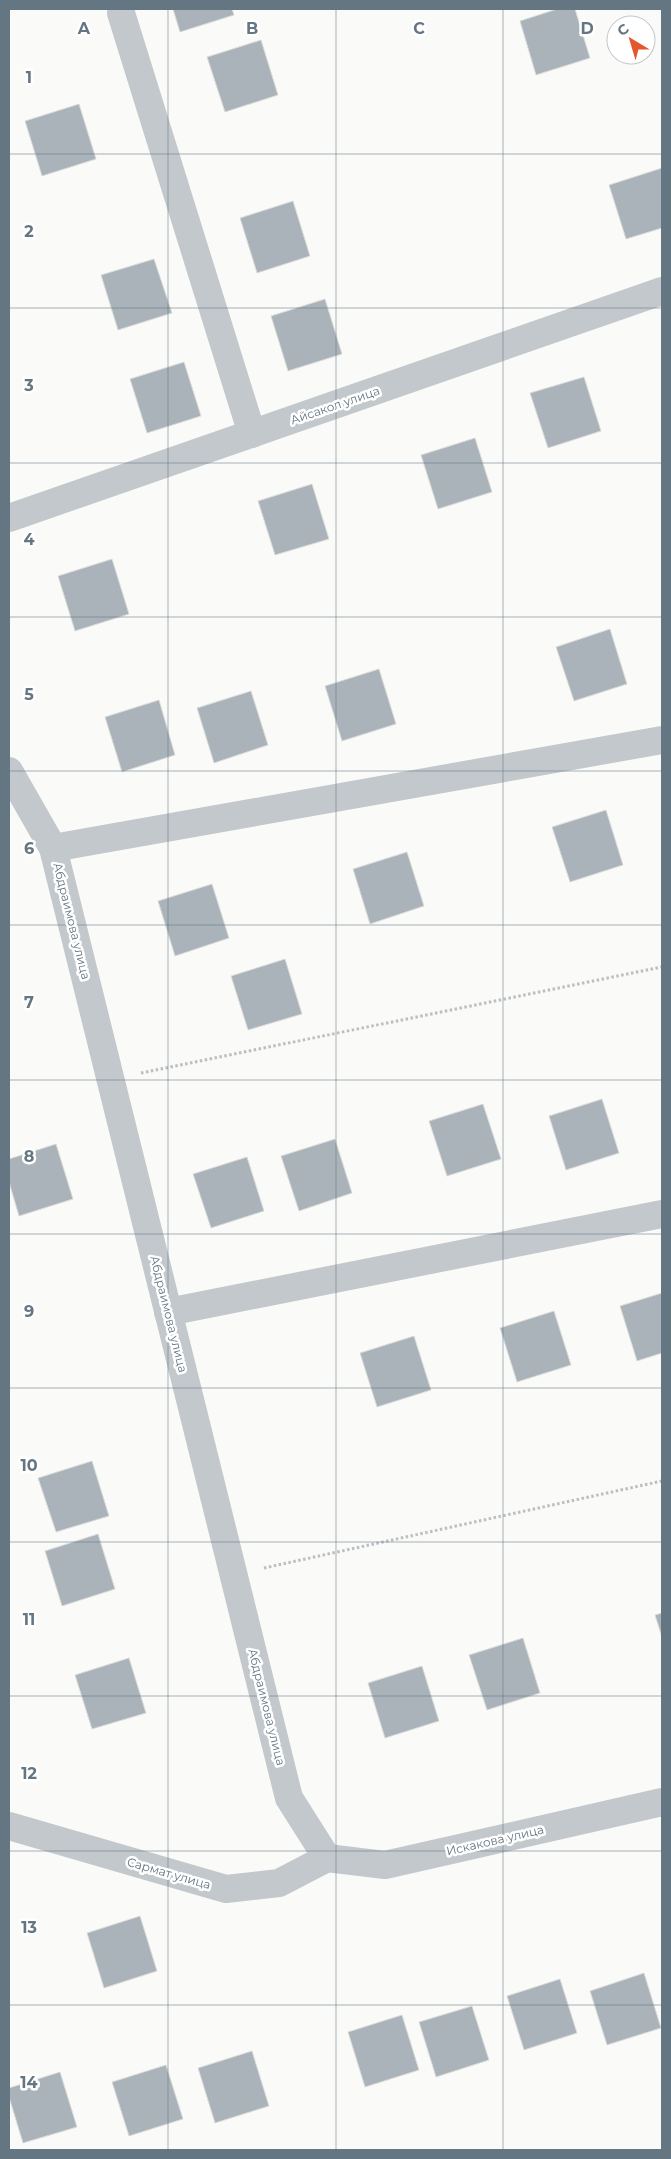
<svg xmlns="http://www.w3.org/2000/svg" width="671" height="2159" font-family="Montserrat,sans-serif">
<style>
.building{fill:#aab3b9;stroke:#dcdcda}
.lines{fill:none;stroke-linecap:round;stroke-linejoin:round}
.path{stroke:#bbbfc2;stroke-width:3;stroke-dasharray:2.5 2.5;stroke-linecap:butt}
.minor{stroke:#c3c8cc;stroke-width:28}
.grid{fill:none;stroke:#657683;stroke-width:1;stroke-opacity:0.55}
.labels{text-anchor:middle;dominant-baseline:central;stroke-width:5;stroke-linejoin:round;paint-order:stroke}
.street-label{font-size:12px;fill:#657683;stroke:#fff}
.grid-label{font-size:16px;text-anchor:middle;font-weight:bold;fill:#657683;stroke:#fff;stroke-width:5;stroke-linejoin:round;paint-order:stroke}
</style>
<rect width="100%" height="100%" fill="#fafaf8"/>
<g class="building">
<path d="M 173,9 L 232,9 L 234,15 L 180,32 Z"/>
<path d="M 557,9 L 575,9 L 590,58 L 536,75 L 520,21 Z"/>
<path d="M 261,40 L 278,95 L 225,112 L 207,57 Z"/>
<path d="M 79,104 L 96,159 L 42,176 L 25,121 Z"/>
<path d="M 662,168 L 662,228 L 626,239 L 609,185 Z"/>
<path d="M 293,201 L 310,256 L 257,273 L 240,218 Z"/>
<path d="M 154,259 L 172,313 L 118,330 L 101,275 Z"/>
<path d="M 325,299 L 342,354 L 288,371 L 271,316 Z"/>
<path d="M 184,362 L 201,416 L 147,433 L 130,379 Z"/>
<path d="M 584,377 L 601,431 L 548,448 L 530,393 Z"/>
<path d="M 475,438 L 492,492 L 438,509 L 421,455 Z"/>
<path d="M 312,484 L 329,539 L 275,555 L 258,501 Z"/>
<path d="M 112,559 L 129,614 L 75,631 L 58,576 Z"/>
<path d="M 610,629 L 627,684 L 574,701 L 556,647 Z"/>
<path d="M 379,669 L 396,724 L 342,741 L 325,686 Z"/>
<path d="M 251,691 L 268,745 L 214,763 L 197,708 Z"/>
<path d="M 159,700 L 175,755 L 122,772 L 105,717 Z"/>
<path d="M 606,810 L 623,865 L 570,882 L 552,827 Z"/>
<path d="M 407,852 L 424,906 L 370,924 L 353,869 Z"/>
<path d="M 212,884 L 229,938 L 175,956 L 158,901 Z"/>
<path d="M 285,959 L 302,1014 L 248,1030 L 231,976 Z"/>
<path d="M 602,1099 L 619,1153 L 566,1170 L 549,1116 Z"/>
<path d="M 483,1104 L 501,1159 L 447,1176 L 429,1121 Z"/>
<path d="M 335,1139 L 352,1193 L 299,1211 L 281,1156 Z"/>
<path d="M 56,1144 L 73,1199 L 19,1216 L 9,1182 L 9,1159 Z"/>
<path d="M 247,1157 L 264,1211 L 211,1228 L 193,1174 Z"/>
<path d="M 662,1293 L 662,1353 L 637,1361 L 620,1306 Z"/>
<path d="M 554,1311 L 571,1365 L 517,1382 L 500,1328 Z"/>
<path d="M 414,1336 L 431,1390 L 377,1407 L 360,1353 Z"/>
<path d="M 92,1461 L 109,1516 L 56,1532 L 38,1478 Z"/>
<path d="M 98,1534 L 115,1589 L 62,1606 L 45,1551 Z"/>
<path d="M 662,1613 L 662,1637 L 655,1615 Z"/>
<path d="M 523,1638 L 540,1693 L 487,1710 L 469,1655 Z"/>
<path d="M 129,1658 L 146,1713 L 92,1729 L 75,1675 Z"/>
<path d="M 422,1666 L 439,1721 L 385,1738 L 368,1683 Z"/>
<path d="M 140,1916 L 157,1971 L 104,1988 L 87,1933 Z"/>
<path d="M 644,1973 L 661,2028 L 607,2045 L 590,1991 Z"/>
<path d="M 560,1979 L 577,2033 L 524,2050 L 507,1996 Z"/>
<path d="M 472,2006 L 489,2060 L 436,2077 L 419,2022 Z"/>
<path d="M 402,2015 L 419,2070 L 365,2087 L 348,2032 Z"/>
<path d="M 252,2051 L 269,2106 L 215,2123 L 198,2068 Z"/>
<path d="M 166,2065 L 183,2119 L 129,2136 L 112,2082 Z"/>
<path d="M 60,2072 L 77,2127 L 23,2143 L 9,2097 L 9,2088 Z"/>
</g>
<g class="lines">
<g class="path">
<path d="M 141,1073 L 662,967"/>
<path d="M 264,1568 L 662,1481"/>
</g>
<g class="minor">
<path d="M 121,13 L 252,434"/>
<path d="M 9,518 L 662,291"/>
<path d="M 9,771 L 53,848 L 289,1798 L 327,1858"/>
<path d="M 53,848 L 662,740"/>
<path d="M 168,1312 L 662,1214"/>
<path d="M 9,1826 L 226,1889 L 279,1883 L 327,1858"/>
<path d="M 327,1858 L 385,1865 L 662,1802"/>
</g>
</g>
<path class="grid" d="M 168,9 L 168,2150M 336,9 L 336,2150M 503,9 L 503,2150M 9,154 L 662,154M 9,308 L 662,308M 9,463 L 662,463M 9,617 L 662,617M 9,771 L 662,771M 9,925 L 662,925M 9,1080 L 662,1080M 9,1234 L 662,1234M 9,1388 L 662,1388M 9,1542 L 662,1542M 9,1696 L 662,1696M 9,1851 L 662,1851M 9,2005 L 662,2005"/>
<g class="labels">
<g class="street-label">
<text transform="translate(335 405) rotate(-19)">Айсакол улица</text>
<text transform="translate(72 921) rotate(76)">Абдраимова улица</text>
<text transform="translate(169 1314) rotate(76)">Абдраимова улица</text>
<text transform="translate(267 1707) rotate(76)">Абдраимова улица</text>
<text transform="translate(495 1840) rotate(-13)">Искакова улица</text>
<text transform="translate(169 1873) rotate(16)">Сармат улица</text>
</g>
</g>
<g class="grid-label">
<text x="84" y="34">A</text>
<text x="252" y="34">B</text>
<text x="419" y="34">C</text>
<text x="587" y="34">D</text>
<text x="29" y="83">1</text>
<text x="29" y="237">2</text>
<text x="29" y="391">3</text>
<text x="29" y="545">4</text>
<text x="29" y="700">5</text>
<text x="29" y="854">6</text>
<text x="29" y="1008">7</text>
<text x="29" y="1162">8</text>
<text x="29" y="1317">9</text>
<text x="29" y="1471">10</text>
<text x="29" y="1625">11</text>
<text x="29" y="1779">12</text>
<text x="29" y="1933">13</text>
<text x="29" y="2088">14</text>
</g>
<rect width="671" height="2159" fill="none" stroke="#657683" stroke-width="20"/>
<g transform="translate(631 40) rotate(322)"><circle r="24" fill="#ffffff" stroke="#c1c8cd"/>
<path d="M0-4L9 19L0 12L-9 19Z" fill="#e4572e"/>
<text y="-8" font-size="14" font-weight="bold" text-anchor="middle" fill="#657683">С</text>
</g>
</svg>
